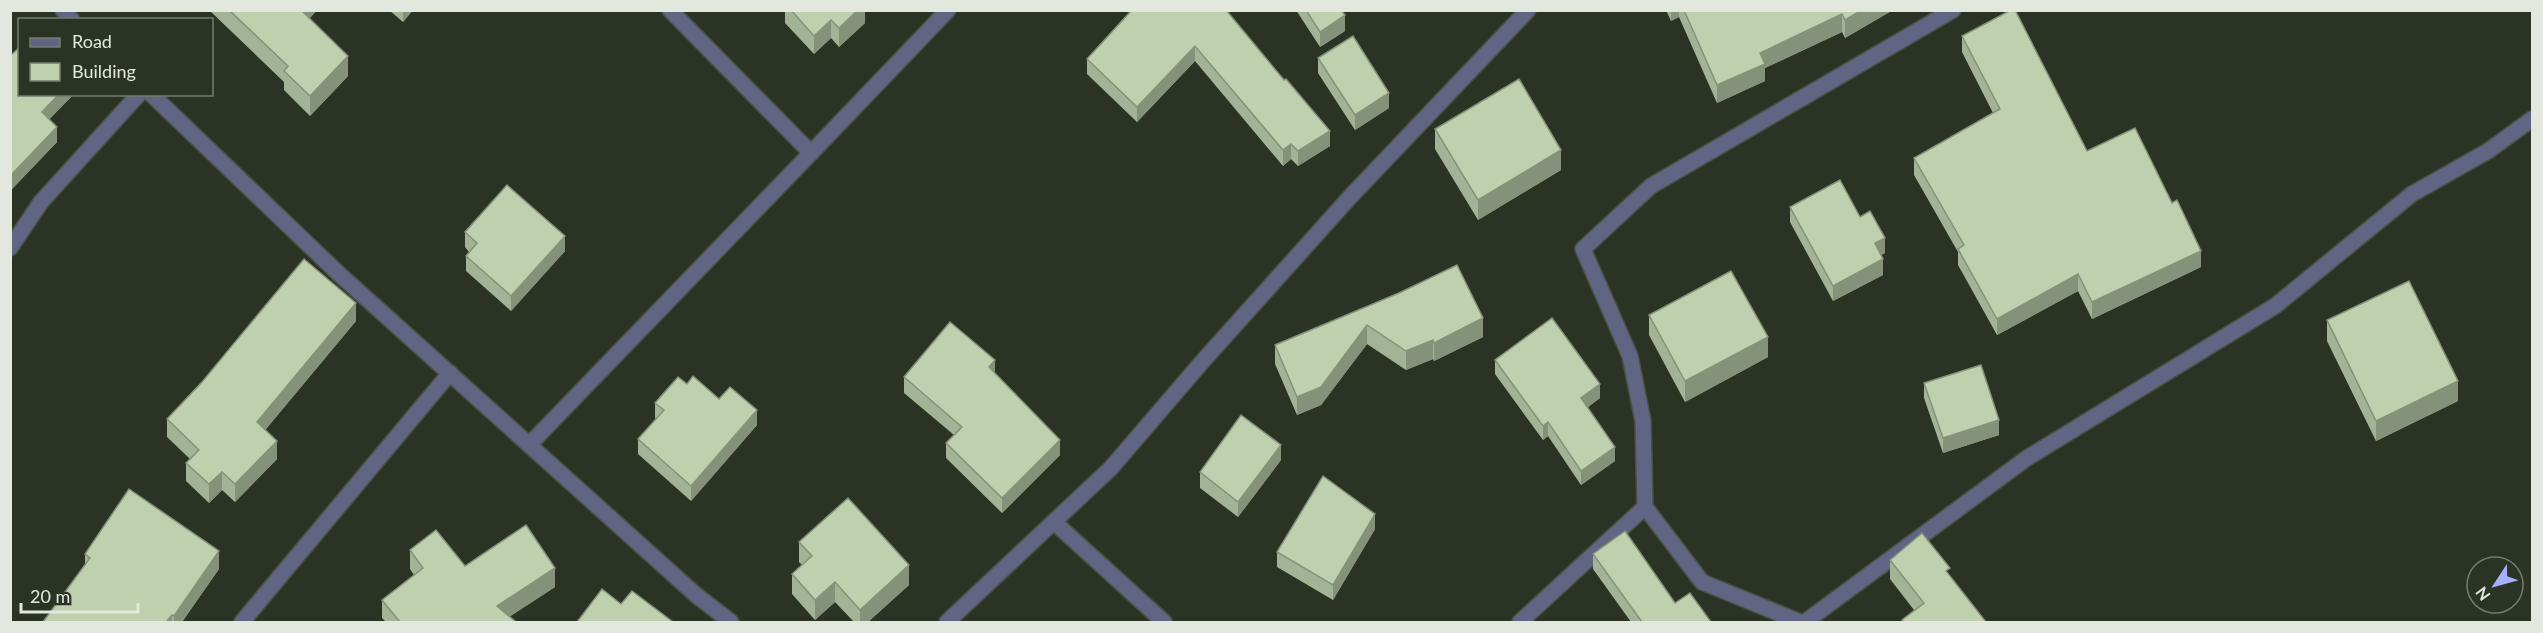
<svg xmlns="http://www.w3.org/2000/svg" width="2543" height="633" font-family="Lato,sans-serif">
<style>
.lines{fill:none;stroke-linecap:round;stroke-linejoin:round}
.street-casing{stroke:#485142;stroke-width:18}
.street{stroke:#606584;stroke-width:15}
.wall{fill:#a3b396}
.shaded-wall{fill:#85927a}
.building{fill:#bed0ae;stroke:#85927a;stroke-width:1.5}
</style>
<rect width="100%" height="100%" fill="#2b3424"/>
<g class="lines">
<defs>
<g id="street">
<path d="M 63,10 L 72,20"/>
<path d="M 670,10 L 811,153 L 948,10"/>
<path d="M 151,94 L 338,273 L 696,595 L 731,622"/>
<path d="M 10,248 L 41,202 L 139,94"/>
<path d="M 529,445 L 811,153"/>
<path d="M 1054,522 L 1164,622"/>
<path d="M 242,622 L 450,373"/>
<path d="M 947,622 L 1111,468 L 1202,362 L 1350,197 L 1528,10"/>
<path d="M 1520,622 L 1645,507"/>
<path d="M 1800,622 L 1702,582 L 1645,507 L 1643,421 L 1630,356 L 1583,249 L 1651,186 L 1953,10"/>
<path d="M 1805,622 L 2027,458 L 2275,306 L 2412,194 L 2488,151 L 2532,119"/>
</g>
</defs>
<use href="#street" class="street-casing"/>
<use href="#street" class="street"/>
</g>
<g class="wall">
<path d="M 209,10 L 317,10 L 309,19 L 348,76 L 310,116 L 284,90 L 284,82 Z"/>
<path d="M 389,10 L 413,10 L 403,22 Z"/>
<path d="M 785,10 L 867,10 L 865,12 L 865,23 L 839,47 L 831,38 L 814,54 L 785,23 Z"/>
<path d="M 1131,10 L 1226,10 L 1330,146 L 1298,166 L 1291,159 L 1283,166 L 1195,61 L 1137,122 L 1087,74 L 1087,59 Z"/>
<path d="M 1296,10 L 1341,10 L 1345,31 L 1320,47 Z"/>
<path d="M 1666,10 L 1893,10 L 1845,38 L 1842,32 L 1765,68 L 1765,81 L 1717,103 L 1679,17 L 1671,21 Z"/>
<path d="M 1962,36 L 2087,151 L 2201,267 L 2092,319 L 2078,291 L 1997,335 L 1958,265 L 1958,252 L 1914,175 L 1914,158 L 1993,113 L 1962,52 Z"/>
<path d="M 10,56 L 20,94 L 74,94 L 49,119 L 57,142 L 12,189 L 10,187 Z"/>
<path d="M 1318,58 L 1389,108 L 1355,130 L 1318,73 Z"/>
<path d="M 1435,129 L 1561,170 L 1478,220 L 1435,149 Z"/>
<path d="M 1790,207 L 1860,217 L 1885,253 L 1881,255 L 1883,275 L 1833,301 L 1790,222 Z"/>
<path d="M 465,232 L 565,251 L 511,311 L 466,271 L 466,256 L 469,252 L 465,247 Z"/>
<path d="M 1399,293 L 1483,337 L 1434,361 L 1433,359 L 1406,370 L 1367,344 L 1321,405 L 1297,415 L 1275,364 L 1275,345 Z"/>
<path d="M 1649,315 L 1768,357 L 1685,402 L 1649,335 Z"/>
<path d="M 2327,320 L 2458,401 L 2376,441 L 2327,341 Z"/>
<path d="M 356,321 L 265,430 L 277,459 L 235,502 L 222,490 L 209,503 L 186,481 L 186,463 L 190,459 L 167,437 L 167,419 Z"/>
<path d="M 1495,360 L 1600,398 L 1588,407 L 1615,461 L 1581,485 L 1548,436 L 1543,440 L 1495,374 Z"/>
<path d="M 995,374 L 1060,455 L 1002,513 L 946,458 L 946,443 L 954,435 L 904,393 L 904,377 Z"/>
<path d="M 1924,383 L 1999,435 L 1943,453 L 1924,398 Z"/>
<path d="M 687,384 L 719,399 L 757,425 L 691,501 L 638,454 L 638,439 L 656,419 L 655,418 L 655,403 Z"/>
<path d="M 1281,460 L 1238,517 L 1200,488 L 1200,472 Z"/>
<path d="M 1375,529 L 1333,600 L 1277,567 L 1277,552 Z"/>
<path d="M 799,542 L 909,585 L 868,622 L 854,622 L 835,602 L 815,620 L 792,594 L 792,574 L 802,565 L 799,562 Z"/>
<path d="M 410,550 L 465,566 L 555,587 L 509,617 L 516,622 L 386,622 L 382,618 L 382,600 L 414,575 L 410,569 Z"/>
<path d="M 85,554 L 219,569 L 182,622 L 43,622 L 85,565 Z"/>
<path d="M 1593,554 L 1675,603 L 1711,622 L 1631,622 L 1593,569 Z"/>
<path d="M 1890,560 L 1950,576 L 1986,622 L 1902,622 L 1902,620 L 1914,610 L 1890,579 Z"/>
</g>
<g class="shaded-wall">
<path d="M 300,10 L 317,10 L 300,29 Z"/>
<path d="M 403,10 L 413,10 L 403,22 Z"/>
<path d="M 858,10 L 867,10 L 865,12 L 865,23 L 839,47 L 839,28 Z"/>
<path d="M 1671,10 L 1679,10 L 1679,17 L 1671,21 Z"/>
<path d="M 1862,10 L 1893,10 L 1845,38 L 1845,20 Z"/>
<path d="M 1842,14 L 1842,32 L 1765,68 L 1765,81 L 1717,103 L 1717,85 L 1760,53 Z"/>
<path d="M 1345,15 L 1345,31 L 1320,47 L 1320,32 Z"/>
<path d="M 831,20 L 831,38 L 814,54 L 814,36 Z"/>
<path d="M 1195,46 L 1195,61 L 1137,122 L 1137,107 Z"/>
<path d="M 348,56 L 348,76 L 310,116 L 310,96 Z"/>
<path d="M 1389,93 L 1389,108 L 1355,130 L 1355,115 Z"/>
<path d="M 59,94 L 74,94 L 42,127 L 42,112 Z"/>
<path d="M 57,127 L 57,142 L 12,189 L 12,174 Z"/>
<path d="M 1330,131 L 1330,146 L 1298,166 L 1298,151 Z"/>
<path d="M 1291,144 L 1291,159 L 1283,166 L 1283,150 Z"/>
<path d="M 1561,150 L 1561,170 L 1478,220 L 1478,200 Z"/>
<path d="M 565,236 L 565,251 L 511,311 L 511,296 Z"/>
<path d="M 1885,238 L 1885,253 L 1875,258 L 1875,243 Z"/>
<path d="M 2201,251 L 2201,267 L 2092,319 L 2092,302 Z"/>
<path d="M 1883,259 L 1883,275 L 1833,301 L 1833,286 Z"/>
<path d="M 2078,274 L 2078,291 L 1997,335 L 1997,319 Z"/>
<path d="M 356,303 L 356,321 L 257,440 L 257,422 Z"/>
<path d="M 1483,318 L 1483,337 L 1434,361 L 1434,343 Z"/>
<path d="M 1367,325 L 1367,344 L 1321,405 L 1297,415 L 1297,397 Z"/>
<path d="M 1768,337 L 1768,357 L 1685,402 L 1685,381 Z"/>
<path d="M 1433,340 L 1433,359 L 1406,370 L 1406,351 Z"/>
<path d="M 995,360 L 995,375 L 989,367 Z"/>
<path d="M 2458,381 L 2458,401 L 2376,441 L 2376,421 Z"/>
<path d="M 1600,384 L 1600,398 L 1581,412 L 1581,398 Z"/>
<path d="M 757,410 L 757,425 L 691,501 L 691,486 Z"/>
<path d="M 1999,420 L 1999,435 L 1943,453 L 1943,438 Z"/>
<path d="M 1548,422 L 1548,436 L 1543,440 L 1543,426 Z"/>
<path d="M 1060,440 L 1060,455 L 1002,513 L 1002,498 Z"/>
<path d="M 277,441 L 277,459 L 235,502 L 235,484 Z"/>
<path d="M 1281,445 L 1281,460 L 1238,517 L 1238,502 Z"/>
<path d="M 1615,447 L 1615,461 L 1581,485 L 1581,471 Z"/>
<path d="M 222,472 L 222,490 L 209,503 L 209,484 Z"/>
<path d="M 1375,514 L 1375,529 L 1333,600 L 1333,585 Z"/>
<path d="M 219,551 L 219,569 L 182,622 L 174,622 L 174,616 Z"/>
<path d="M 909,565 L 909,585 L 868,622 L 860,622 L 860,610 Z"/>
<path d="M 555,568 L 555,587 L 501,622 L 497,606 Z"/>
<path d="M 835,582 L 835,602 L 815,620 L 815,600 Z"/>
<path d="M 172,615 L 172,622 L 166,622 Z"/>
</g>
<g class="building">
<path d="M 229,10 L 301,10 L 348,56 L 310,96 L 284,71 L 288,66 Z"/>
<path d="M 791,10 L 858,10 L 839,28 L 831,20 L 814,36 Z"/>
<path d="M 1132,10 L 1226,10 L 1284,80 L 1286,79 L 1330,131 L 1298,151 L 1291,144 L 1283,150 L 1195,46 L 1137,107 L 1087,59 Z"/>
<path d="M 1306,10 L 1341,10 L 1345,15 L 1320,32 Z"/>
<path d="M 1684,10 L 1862,10 L 1845,20 L 1842,14 L 1760,53 L 1765,64 L 1717,85 Z"/>
<path d="M 2011,10 L 2015,10 L 2087,151 L 2135,128 L 2172,203 L 2177,200 L 2201,251 L 2092,302 L 2078,274 L 1997,319 L 1958,249 L 1964,245 L 1914,158 L 2000,109 L 1962,36 Z"/>
<path d="M 1353,36 L 1389,93 L 1355,115 L 1318,58 Z"/>
<path d="M 20,47 L 20,94 L 59,94 L 42,112 L 57,127 L 12,174 L 10,172 L 10,56 Z"/>
<path d="M 1519,79 L 1561,150 L 1478,200 L 1435,129 Z"/>
<path d="M 1840,180 L 1860,217 L 1870,211 L 1885,238 L 1875,243 L 1883,259 L 1833,286 L 1790,207 Z"/>
<path d="M 507,185 L 565,236 L 511,296 L 466,256 L 477,243 L 465,232 Z"/>
<path d="M 304,259 L 356,303 L 257,422 L 277,441 L 235,484 L 222,472 L 209,484 L 186,463 L 199,450 L 167,419 L 202,382 Z"/>
<path d="M 1457,265 L 1483,318 L 1434,343 L 1433,340 L 1406,351 L 1367,325 L 1321,387 L 1297,397 L 1275,345 L 1399,293 Z"/>
<path d="M 1731,271 L 1768,337 L 1685,381 L 1649,315 Z"/>
<path d="M 2409,281 L 2458,381 L 2376,421 L 2327,320 Z"/>
<path d="M 1552,318 L 1600,384 L 1581,398 L 1615,447 L 1581,471 L 1548,422 L 1543,426 L 1495,360 Z"/>
<path d="M 950,322 L 995,360 L 989,367 L 1060,440 L 1002,498 L 946,443 L 962,427 L 904,377 Z"/>
<path d="M 1981,365 L 1999,420 L 1943,438 L 1924,383 Z"/>
<path d="M 693,376 L 719,399 L 730,387 L 757,410 L 691,486 L 638,439 L 664,410 L 655,403 L 678,377 L 687,384 Z"/>
<path d="M 1241,415 L 1281,445 L 1238,502 L 1200,472 Z"/>
<path d="M 1323,476 L 1375,514 L 1333,585 L 1277,552 Z"/>
<path d="M 129,489 L 219,551 L 174,616 L 172,615 L 166,622 L 43,622 L 90,558 L 85,554 Z"/>
<path d="M 848,498 L 909,565 L 860,610 L 835,582 L 815,600 L 792,574 L 812,556 L 799,542 Z"/>
<path d="M 526,525 L 555,568 L 497,606 L 516,622 L 400,622 L 382,600 L 423,568 L 410,550 L 436,530 L 465,566 Z"/>
<path d="M 1625,531 L 1675,603 L 1690,593 L 1711,622 L 1642,622 L 1593,554 Z"/>
<path d="M 1922,533 L 1950,568 L 1946,571 L 1986,622 L 1904,622 L 1902,620 L 1924,603 L 1890,560 Z"/>
<path d="M 602,589 L 621,604 L 632,591 L 673,622 L 577,622 Z"/>
</g>
<rect width="2543" height="633" fill="none" stroke="#e2e8de" stroke-width="24"/>
<rect x="18" y="18" width="195" height="78" fill="#2b3424" stroke="#747c6e" stroke-width="1.5"/>
<rect x="30" y="38" width="30" height="9" fill="#606584" stroke="#747c6e" stroke-width="1.5"/>
<text x="72" y="48" font-size="18" fill="#e2e8de">Road</text>
<rect x="30" y="63" width="30" height="18" fill="#bed0ae" stroke="#747c6e" stroke-width="1.5"/>
<text x="72" y="78" font-size="18" fill="#e2e8de">Building</text>
<g transform="translate(2495 585) rotate(234)"><circle r="28" fill="#2b3424" stroke="#747c6e" stroke-width="1.5"/>
<path d="M0-4.5L10 22L0 15L-10 22Z" fill="#a6b1fc"/>
<text y="-9" font-size="16" font-weight="bold" text-anchor="middle" fill="#e2e8de">N</text>
</g>
<path d="M21 603v9h117v-9" fill="none" stroke="#e2e8de" stroke-width="3"/>
<text x="30" y="603" font-size="18" fill="#e2e8de" stroke="#2b3424" stroke-width="4.5" paint-order="stroke">20 m</text>
</svg>
